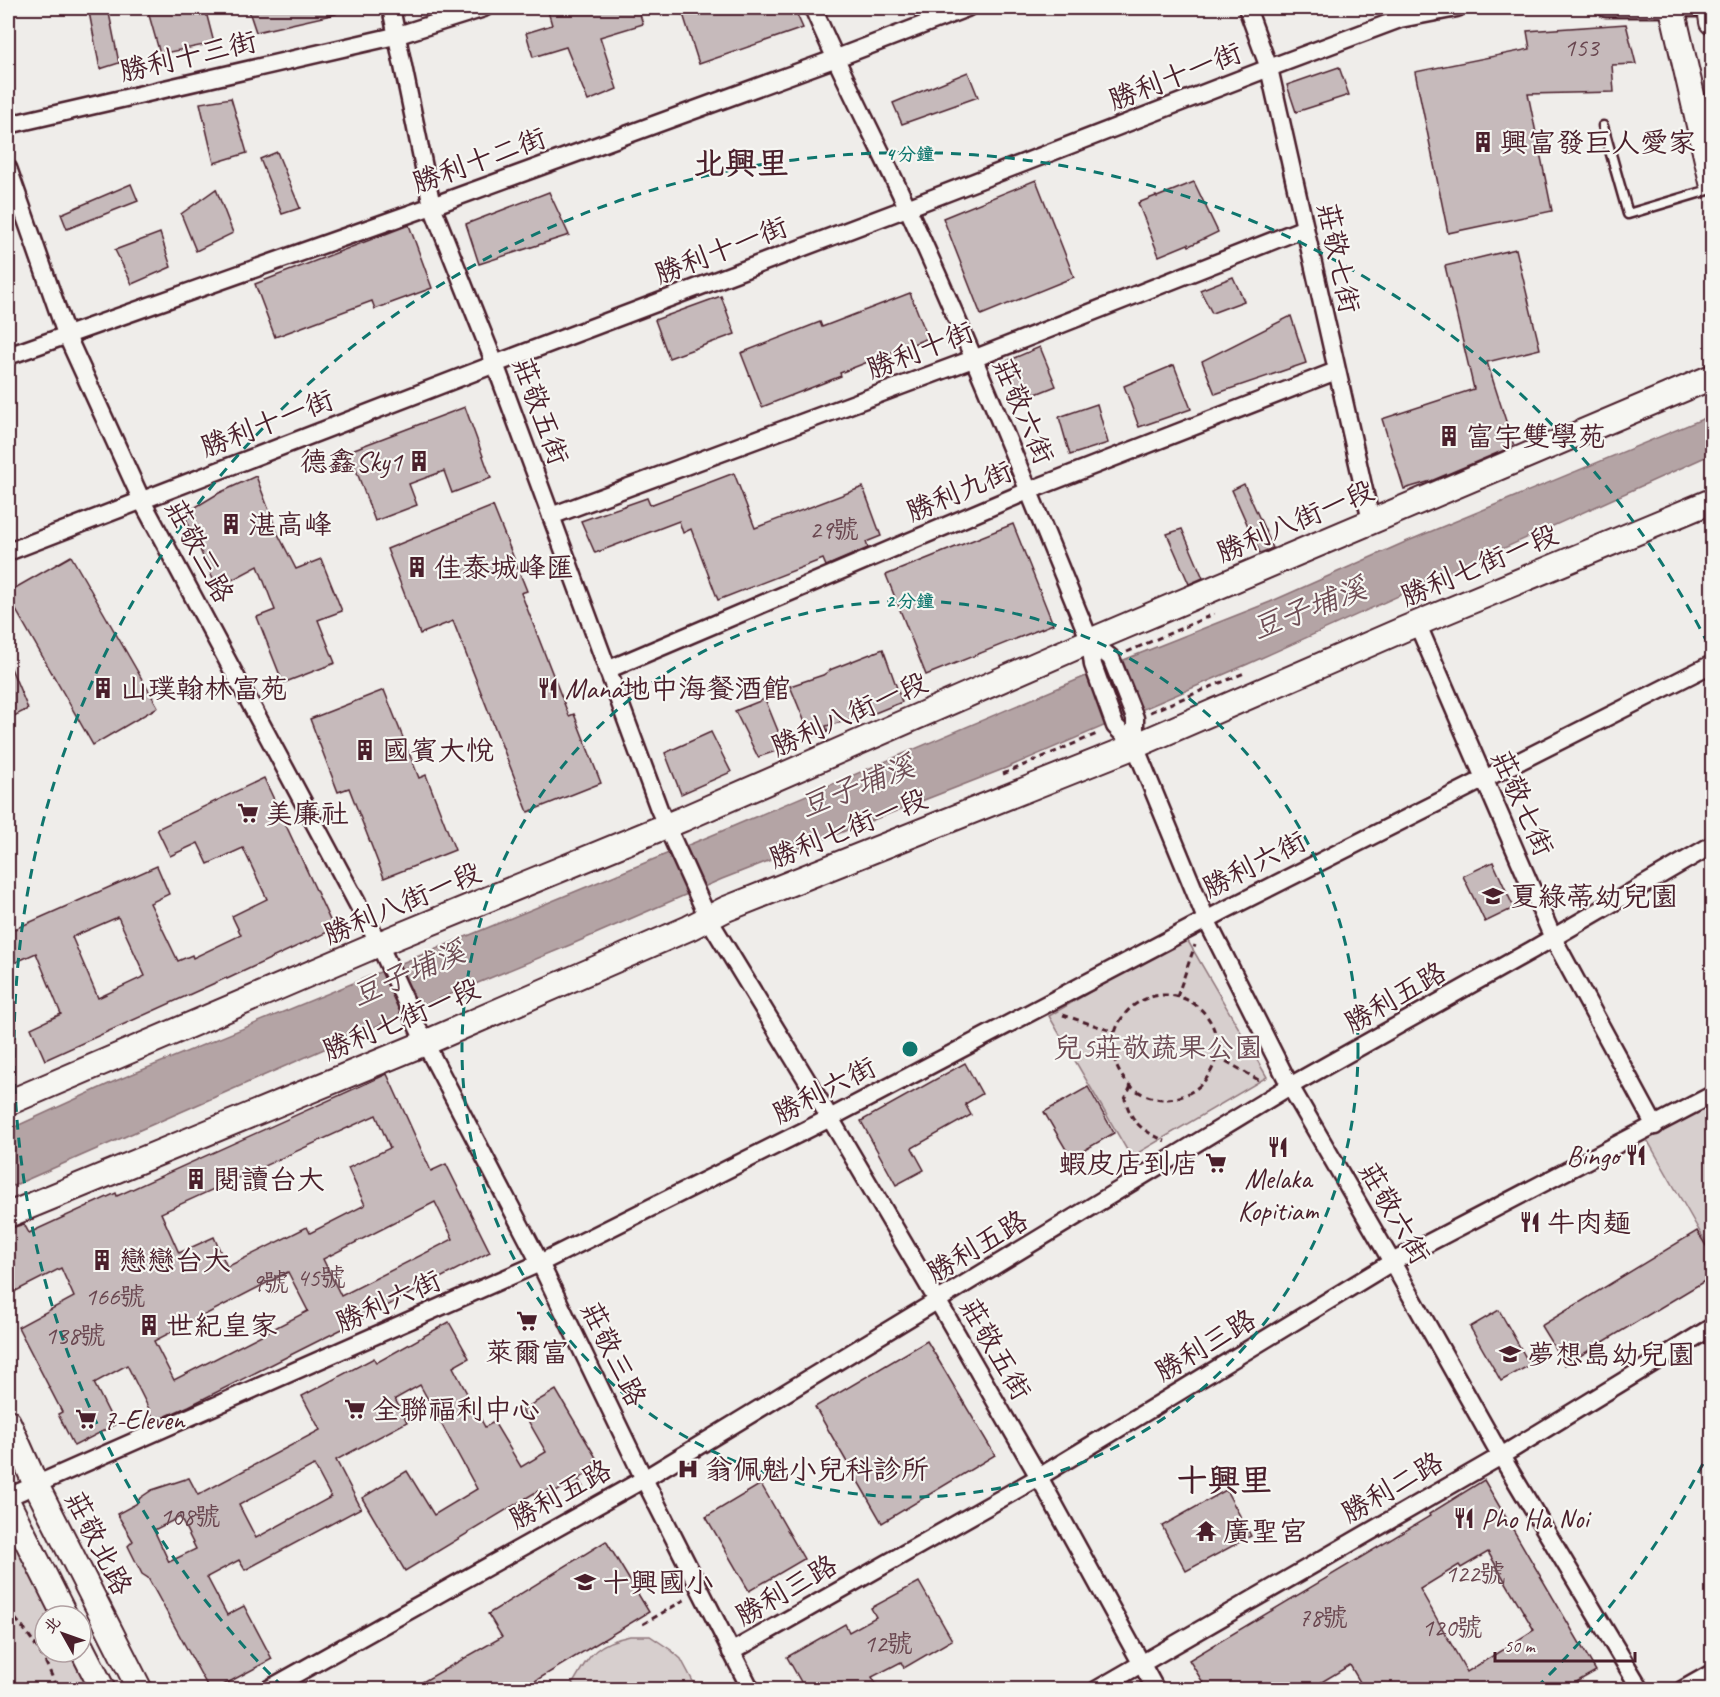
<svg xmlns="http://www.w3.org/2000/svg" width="1720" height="1697" font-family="Caveat,'LXGW WenKai TC',sans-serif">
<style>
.green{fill:#d7cfce;stroke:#90777c;stroke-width:1.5}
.water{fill:#b4a4a5;stroke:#8a6f74;stroke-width:1.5}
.building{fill:#c6babb;stroke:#4a1f2b;stroke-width:1.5;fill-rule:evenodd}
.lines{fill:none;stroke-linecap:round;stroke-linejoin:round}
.lane-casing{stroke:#4a1f2b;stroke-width:13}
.street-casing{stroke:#4a1f2b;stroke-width:21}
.secondary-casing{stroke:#4a1f2b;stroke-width:28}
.path{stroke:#4a1f2b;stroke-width:3;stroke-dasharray:6 4.5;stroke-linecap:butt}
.lane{stroke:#f6f6f2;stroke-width:8}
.street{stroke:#f6f6f2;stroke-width:16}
.secondary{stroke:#f6f6f2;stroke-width:24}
.ring{fill:none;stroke:#0f766e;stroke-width:3;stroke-dasharray:10 8}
.labels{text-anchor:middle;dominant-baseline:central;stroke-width:4.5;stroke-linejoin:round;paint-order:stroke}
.number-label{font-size:26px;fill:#69464f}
.street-label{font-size:28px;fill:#4a1f2b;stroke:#f6f6f2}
.poi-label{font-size:28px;fill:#4a1f2b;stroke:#f6f6f2;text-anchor:start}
.park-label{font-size:28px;fill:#6d4b54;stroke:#f6f6f2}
.water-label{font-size:30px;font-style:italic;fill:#6f4e56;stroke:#f6f6f2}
.quarter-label{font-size:32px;font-weight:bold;fill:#4a1f2b;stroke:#f6f6f2}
.centre{fill:#0f766e;stroke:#f6f6f2;stroke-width:3}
.ring-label{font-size:18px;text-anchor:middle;font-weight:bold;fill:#0f766e;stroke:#f6f6f2;stroke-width:4.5;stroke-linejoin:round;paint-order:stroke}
</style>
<rect width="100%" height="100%" fill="#efedea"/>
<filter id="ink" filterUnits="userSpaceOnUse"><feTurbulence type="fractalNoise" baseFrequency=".0167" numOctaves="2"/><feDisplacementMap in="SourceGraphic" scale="12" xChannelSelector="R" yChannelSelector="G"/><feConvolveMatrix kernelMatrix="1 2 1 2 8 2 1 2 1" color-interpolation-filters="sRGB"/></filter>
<g filter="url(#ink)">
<g class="green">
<path d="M 1185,936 L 1267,1077 L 1131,1157 L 1049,1016 Z"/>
<path d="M 1712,1103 L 1712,1253 L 1645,1136 Z"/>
<path d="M 8,1524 L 53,1616 L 45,1616 L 45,1652 L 71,1652 L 90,1689 L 11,1689 L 8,1682 Z"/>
<path d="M 630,1636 L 650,1636 L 671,1650 L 681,1659 L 697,1689 L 566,1689 L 570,1688 C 589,1657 592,1644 630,1636 Z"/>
</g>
<path class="water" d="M 1712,415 L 1712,454 L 1248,664 L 1006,768 L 722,879 L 570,945 L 422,1006 L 8,1188 L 8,1130 L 113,1082 L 715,834 L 1126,659 L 1270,602 L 1403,543 Z"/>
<g class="building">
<path d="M 108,8 L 119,63 L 100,69 L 89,12 Z"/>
<path d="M 147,8 L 205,8 L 214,43 L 160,54 Z"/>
<path d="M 248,8 L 336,8 L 336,14 L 256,32 Z"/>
<path d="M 547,8 L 638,8 L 643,24 L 600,37 L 617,89 L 588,101 L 566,47 L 533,57 L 526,33 L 552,25 Z"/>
<path d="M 698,8 L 794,8 L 803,28 L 699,64 L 683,14 Z"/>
<path d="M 1626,24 L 1636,64 L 1612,65 L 1614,92 L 1528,94 L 1552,211 L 1448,233 L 1415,72 L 1530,49 L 1527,31 Z"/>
<path d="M 1339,67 L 1349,95 L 1296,112 L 1287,85 Z"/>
<path d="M 968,72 L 978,97 L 902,124 L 893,103 Z"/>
<path d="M 231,98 L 247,153 L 214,163 L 200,103 Z"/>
<path d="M 277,152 L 300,208 L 282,214 L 260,159 Z"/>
<path d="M 1036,180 L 1074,277 L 981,315 L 943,218 Z"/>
<path d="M 1194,182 L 1218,232 L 1189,246 L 1188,244 L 1159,256 L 1138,203 L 1156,196 L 1157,197 Z"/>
<path d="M 131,184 L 138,201 L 67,229 L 61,214 Z"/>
<path d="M 216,189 L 233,233 L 196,251 L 181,214 Z"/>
<path d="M 549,192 L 569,235 L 479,264 L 466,224 Z"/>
<path d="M 409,225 L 432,288 L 375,309 L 372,301 L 275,337 L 255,284 Z"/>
<path d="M 160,233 L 171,267 L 132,284 L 115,250 Z"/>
<path d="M 1516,249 L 1540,349 L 1487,362 L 1514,446 L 1431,481 L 1404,489 L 1382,419 L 1474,389 L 1445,266 Z"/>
<path d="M 1233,277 L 1244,301 L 1212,313 L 1200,290 Z"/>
<path d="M 910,293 L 928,338 L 840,373 L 841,376 L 762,407 L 741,353 L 820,322 L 822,327 Z"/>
<path d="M 721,296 L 735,334 L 669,358 L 655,320 Z"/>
<path d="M 1291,316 L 1306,363 L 1215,394 L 1202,361 Z"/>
<path d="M 1040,347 L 1056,386 L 1021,400 L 1005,362 Z"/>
<path d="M 1174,365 L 1191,409 L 1139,427 L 1124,386 Z"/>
<path d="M 1097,404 L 1108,443 L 1070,455 L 1059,417 Z"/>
<path d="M 465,407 L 491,478 L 452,493 L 444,471 L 409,484 L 417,505 L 375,521 L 349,451 Z"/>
<path d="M 734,473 L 755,528 L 863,487 L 881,536 L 866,542 L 868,548 L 826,566 L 823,559 L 718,600 L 691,529 L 683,533 L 679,521 L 595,553 L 581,521 L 647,498 L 650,505 Z"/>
<path d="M 256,476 L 278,534 L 296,569 L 321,559 L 342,611 L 318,620 L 335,663 L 283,683 L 257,617 L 275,610 L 258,566 L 217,588 L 184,514 L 219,493 Z"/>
<path d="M 1244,484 L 1273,548 L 1260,553 L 1232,490 Z"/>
<path d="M 493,506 L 527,591 L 521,593 L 569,716 L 574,714 L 601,783 L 528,812 L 453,621 L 420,634 L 387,549 Z"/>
<path d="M 1013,524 L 1053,624 L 926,675 L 886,575 Z"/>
<path d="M 1182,529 L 1203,578 L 1189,584 L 1167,534 Z"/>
<path d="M 71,556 L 158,707 L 93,745 L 8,596 L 8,592 Z"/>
<path d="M 883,649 L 902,702 L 870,715 L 826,726 L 828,732 L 811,737 L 790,686 L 823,675 L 832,669 Z"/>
<path d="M 8,661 L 28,709 L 8,719 Z"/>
<path d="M 384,690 L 419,778 L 426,775 L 455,850 L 384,878 L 349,788 L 338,792 L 310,719 Z"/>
<path d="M 765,699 L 785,748 L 758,757 L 735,711 Z"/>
<path d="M 711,732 L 731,772 L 681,794 L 665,753 Z"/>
<path d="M 264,778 L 334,929 L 227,979 L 226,978 L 45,1060 L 31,1028 L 61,1014 L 36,953 L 14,963 L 8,948 L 8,932 L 157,866 L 169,894 L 150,903 L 178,961 L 192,955 L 193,958 L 241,935 L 232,916 L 267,899 L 243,848 L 208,864 L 198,843 L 170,856 L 157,829 ZM 118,917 L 145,976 L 98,998 L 72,937 Z"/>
<path d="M 1493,862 L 1514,908 L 1485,922 L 1463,876 Z"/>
<path d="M 965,1063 L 982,1094 L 965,1104 L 971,1115 L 912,1148 L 924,1170 L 896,1185 L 861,1121 Z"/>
<path d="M 387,1074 L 431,1171 L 446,1164 L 490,1252 L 354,1323 L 189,1406 L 155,1421 L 127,1365 L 94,1383 L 115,1425 L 74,1446 L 58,1414 L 62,1412 L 18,1327 L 74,1297 L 61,1268 L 8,1295 L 8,1229 L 24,1224 L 29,1233 L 116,1193 L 117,1196 ZM 376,1115 L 390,1148 L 348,1168 L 365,1205 L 310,1233 L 307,1227 L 227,1267 L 214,1237 L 179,1253 L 161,1213 ZM 435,1202 L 453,1239 L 341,1296 L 323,1259 ZM 288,1272 L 308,1311 L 174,1380 L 154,1341 Z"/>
<path d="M 1088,1087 L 1114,1133 L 1071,1158 L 1044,1112 Z"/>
<path d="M 1697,1231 L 1713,1257 L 1713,1276 L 1565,1365 L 1541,1326 Z"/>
<path d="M 1499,1310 L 1530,1365 L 1501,1381 L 1470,1327 Z"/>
<path d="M 449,1322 L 469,1358 L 453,1367 L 485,1427 L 494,1422 L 521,1467 L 546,1452 L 522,1410 L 556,1390 L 598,1461 L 584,1469 L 587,1474 L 578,1479 L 583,1487 L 571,1494 L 566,1486 L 556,1492 L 553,1487 L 544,1493 L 541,1489 L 405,1571 L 362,1498 L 407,1471 L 434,1515 L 477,1489 L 420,1385 L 395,1399 L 407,1422 L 336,1460 L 361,1508 L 245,1570 L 239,1560 L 207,1577 L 227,1615 L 244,1606 L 272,1659 L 216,1689 L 209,1689 L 148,1578 L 142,1574 L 128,1546 L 133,1541 L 117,1514 L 136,1504 L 140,1498 L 152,1490 L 189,1478 L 198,1495 L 320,1430 L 302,1396 L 374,1358 L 376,1363 ZM 314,1465 L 331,1497 L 256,1538 L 239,1505 ZM 180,1517 L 196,1549 L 169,1562 L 154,1530 Z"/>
<path d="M 927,1341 L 995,1455 L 882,1523 L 815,1407 Z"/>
<path d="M 1484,1480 L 1596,1671 L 1564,1689 L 1364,1689 L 1350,1665 L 1310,1689 L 1207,1689 L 1189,1660 L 1430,1516 L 1429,1514 ZM 1488,1552 L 1534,1630 L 1467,1672 L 1420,1589 L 1459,1565 L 1461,1568 Z"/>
<path d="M 761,1484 L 804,1559 L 749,1591 L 706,1517 Z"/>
<path d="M 1226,1490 L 1251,1536 L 1186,1571 L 1162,1526 Z"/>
<path d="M 606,1541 L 649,1612 L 522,1689 L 410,1689 L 502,1637 L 488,1614 Z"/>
<path d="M 919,1582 L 952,1640 L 904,1668 L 901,1662 L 872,1677 L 879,1689 L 805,1689 L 787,1657 L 845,1624 L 849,1632 L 876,1617 L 871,1608 Z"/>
</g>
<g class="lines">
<defs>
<path id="lane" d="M 1603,126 L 1628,214 L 1712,189"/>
<g id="street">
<path d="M 391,8 L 432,206 L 495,364 L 659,809 L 708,918 L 830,1118 L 947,1317 L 1039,1477 L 1156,1690"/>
<path d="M 813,8 C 842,76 877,142 908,209 C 973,351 1031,497 1090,641 L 1093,665 L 1115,726 L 1135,746"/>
<path d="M 1247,8 L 1269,68 L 1371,521"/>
<path d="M 1606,8 L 1712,8"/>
<path d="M 8,125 L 395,36 L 484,8"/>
<path d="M 8,168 L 66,334 L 142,501 L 379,944 L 425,1043 L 540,1263 L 644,1479 L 751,1690"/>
<path d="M 8,356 L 432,206 L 834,59 L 967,8"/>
<path d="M 551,516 L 973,359 L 1305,228"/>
<path d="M 8,552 L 495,364 L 907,208 L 1269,68 L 1400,19 L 1457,8"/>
<path d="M 1417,623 L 1553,938 L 1655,1126"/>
<path d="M 1090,641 L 1111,658 L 1135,718 L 1135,746 L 1206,919 L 1290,1086 L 1392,1262 L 1501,1456 L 1641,1690"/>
<path d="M 607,670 L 1028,491 L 1336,371"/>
<path d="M 8,1497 L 540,1263 L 830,1118 L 1225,910 L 1712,664"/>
<path d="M 731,1652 L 1039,1477 L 1392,1262 L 1712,1095"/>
<path d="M 267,1690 L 644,1479 L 1290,1086 L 1532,950 L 1712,845"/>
<path d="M 1096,1690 L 1501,1456 L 1712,1327"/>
<path d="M 1682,1690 L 1712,1673"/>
</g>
<g id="secondary">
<path d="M 1672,8 L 1712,182"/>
<path d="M 1710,8 L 1712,22"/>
<path d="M 8,1103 L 379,944 L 683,819 L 1090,641 L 1712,377"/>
<path d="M 8,1215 L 425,1043 L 689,928 L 726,909 L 1135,746 L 1404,629 L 1712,501"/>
<path d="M 8,1422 L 36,1485 L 140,1690"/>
<path d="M 8,1503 L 65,1616"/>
<path d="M 81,1647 L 103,1690"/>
</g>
</defs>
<use href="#lane" class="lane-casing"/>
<use href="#street" class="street-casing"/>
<use href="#secondary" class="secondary-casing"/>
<g class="path">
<path d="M 1127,652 L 1214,614"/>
<path d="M 1150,712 L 1247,672"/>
<path d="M 1003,774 L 1099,733"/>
<circle cx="1165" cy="1047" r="52"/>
<path d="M 1177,997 L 1195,945"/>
<path d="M 1063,1015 L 1115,1032"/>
<path d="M 1217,1056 L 1262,1082"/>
<path d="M 1131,1086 L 1125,1099 C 1132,1124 1142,1130 1165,1141"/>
<path d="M 8,1611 C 30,1634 47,1659 57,1690"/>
<path d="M 643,1624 L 686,1599"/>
</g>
<use href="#lane" class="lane"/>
<use href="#street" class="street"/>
<use href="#secondary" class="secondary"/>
</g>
</g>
<g class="ring">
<circle cx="910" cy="1049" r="448"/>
<path d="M1711 1448A895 895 0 0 1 1537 1687M283 1687A895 895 0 1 1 1711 650"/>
</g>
<defs>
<symbol id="building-bare" viewBox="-9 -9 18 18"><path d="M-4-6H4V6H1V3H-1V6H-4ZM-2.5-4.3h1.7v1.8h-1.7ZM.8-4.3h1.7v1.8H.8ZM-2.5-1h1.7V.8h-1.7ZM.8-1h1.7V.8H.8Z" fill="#4a1f2b" stroke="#f6f6f2" stroke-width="2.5" paint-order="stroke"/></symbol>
<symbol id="restaurant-bare" viewBox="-9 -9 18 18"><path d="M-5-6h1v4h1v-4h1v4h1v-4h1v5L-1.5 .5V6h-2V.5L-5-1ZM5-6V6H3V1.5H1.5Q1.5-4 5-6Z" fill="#4a1f2b" stroke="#f6f6f2" stroke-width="2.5" paint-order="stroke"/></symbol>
<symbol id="supermarket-bare" viewBox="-9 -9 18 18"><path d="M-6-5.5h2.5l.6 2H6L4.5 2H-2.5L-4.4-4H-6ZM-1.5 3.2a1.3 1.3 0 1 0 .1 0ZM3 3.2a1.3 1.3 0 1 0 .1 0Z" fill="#4a1f2b" stroke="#f6f6f2" stroke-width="2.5" paint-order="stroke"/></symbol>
<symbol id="school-bare" viewBox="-9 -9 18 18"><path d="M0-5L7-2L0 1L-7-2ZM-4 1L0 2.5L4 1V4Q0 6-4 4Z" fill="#4a1f2b" stroke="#f6f6f2" stroke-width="2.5" paint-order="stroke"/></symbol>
<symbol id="hospital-bare" viewBox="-9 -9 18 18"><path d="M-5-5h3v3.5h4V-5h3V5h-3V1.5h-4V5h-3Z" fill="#4a1f2b" stroke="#f6f6f2" stroke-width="2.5" paint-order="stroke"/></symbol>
<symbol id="temple-bare" viewBox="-9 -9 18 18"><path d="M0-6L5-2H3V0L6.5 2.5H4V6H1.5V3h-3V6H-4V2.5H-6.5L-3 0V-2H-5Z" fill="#4a1f2b" stroke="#f6f6f2" stroke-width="2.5" paint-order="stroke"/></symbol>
</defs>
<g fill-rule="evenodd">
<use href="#building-bare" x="1468" y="127" width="30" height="30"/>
<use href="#building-bare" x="1434" y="421" width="30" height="30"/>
<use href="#building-bare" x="404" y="446" width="30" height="30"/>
<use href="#building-bare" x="216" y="509" width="30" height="30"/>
<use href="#building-bare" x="402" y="552" width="30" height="30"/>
<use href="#building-bare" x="88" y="673" width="30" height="30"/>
<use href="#restaurant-bare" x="533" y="673" width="30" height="30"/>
<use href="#building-bare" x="350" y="735" width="30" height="30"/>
<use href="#supermarket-bare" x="233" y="798" width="30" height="30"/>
<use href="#school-bare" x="1478" y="881" width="30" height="30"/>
<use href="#restaurant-bare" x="1263" y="1132" width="30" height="30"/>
<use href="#restaurant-bare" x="1621" y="1140" width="30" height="30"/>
<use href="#supermarket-bare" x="1201" y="1148" width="30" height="30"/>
<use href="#building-bare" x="181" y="1164" width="30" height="30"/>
<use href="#restaurant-bare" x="1515" y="1207" width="30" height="30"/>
<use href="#building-bare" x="87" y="1245" width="30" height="30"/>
<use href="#supermarket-bare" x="512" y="1306" width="30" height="30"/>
<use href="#building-bare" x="134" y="1310" width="30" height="30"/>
<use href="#school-bare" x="1495" y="1339" width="30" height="30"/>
<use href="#supermarket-bare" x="340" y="1394" width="30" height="30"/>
<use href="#supermarket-bare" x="71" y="1404" width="30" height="30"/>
<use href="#hospital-bare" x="673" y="1454" width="30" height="30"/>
<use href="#restaurant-bare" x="1449" y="1503" width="30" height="30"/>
<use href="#temple-bare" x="1191" y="1516" width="30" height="30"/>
<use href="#school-bare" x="570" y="1567" width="30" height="30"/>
</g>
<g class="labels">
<g class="number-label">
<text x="1581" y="47">153</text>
<text x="834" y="529">29號</text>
<text x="321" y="1277">45號</text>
<text x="270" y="1282">9號</text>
<text x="115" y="1296">166號</text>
<text x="75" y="1335">138號</text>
<text x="190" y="1516">108號</text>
<text x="1475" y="1573">122號</text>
<text x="1323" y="1617">78號</text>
<text x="1452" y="1627">120號</text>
<text x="888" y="1643">12號</text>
</g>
<g class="street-label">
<text transform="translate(188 56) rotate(-13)">勝利十三街</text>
<text transform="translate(1175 76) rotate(-21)">勝利十一街</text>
<text transform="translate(479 160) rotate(-20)">勝利十二街</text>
<text transform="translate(721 250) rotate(-21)">勝利十一街</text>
<text transform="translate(1339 258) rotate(78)">莊敬七街</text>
<text transform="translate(920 350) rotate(-21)">勝利十街</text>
<text transform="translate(541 411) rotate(70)">莊敬五街</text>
<text transform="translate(1024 411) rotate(67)">莊敬六街</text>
<text transform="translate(267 423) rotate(-21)">勝利十一街</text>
<text transform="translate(959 491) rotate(-23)">勝利九街</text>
<text transform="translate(1295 521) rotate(-23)">勝利八街一段</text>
<text transform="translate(200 551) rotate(62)">莊敬三路</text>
<text transform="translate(1479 565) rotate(-23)">勝利七街一段</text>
<text transform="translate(849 714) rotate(-24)">勝利八街一段</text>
<text transform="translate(1523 803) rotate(66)">莊敬七街</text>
<text transform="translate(848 828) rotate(-22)">勝利七街一段</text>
<text transform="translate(1254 864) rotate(-27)">勝利六街</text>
<text transform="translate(402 903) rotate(-23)">勝利八街一段</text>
<text transform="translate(1395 997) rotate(-30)">勝利五路</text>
<text transform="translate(401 1019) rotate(-23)">勝利七街一段</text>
<text transform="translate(824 1090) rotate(-27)">勝利六街</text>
<text transform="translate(1395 1213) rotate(60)">莊敬六街</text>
<text transform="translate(977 1246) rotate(-31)">勝利五路</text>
<text transform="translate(388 1301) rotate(-24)">勝利六街</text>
<text transform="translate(1205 1345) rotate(-31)">勝利三路</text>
<text transform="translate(996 1349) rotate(60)">莊敬五街</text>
<text transform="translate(614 1354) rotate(64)">莊敬三路</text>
<text transform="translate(1392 1487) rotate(-30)">勝利二路</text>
<text transform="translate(560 1494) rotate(-29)">勝利五路</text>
<text transform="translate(99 1543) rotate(63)">莊敬北路</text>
<text transform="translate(786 1590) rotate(-30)">勝利三路</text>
</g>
<g class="poi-label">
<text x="1500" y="142">興富發巨人愛家</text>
<text x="1466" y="436">富宇雙學苑</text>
<text x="402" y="461" text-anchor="end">德鑫Sky1</text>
<text x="248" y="524">湛高峰</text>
<text x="434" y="567">佳泰城峰匯</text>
<text x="120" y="688">山璞翰林富苑</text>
<text x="565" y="688">Maná地中海餐酒館</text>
<text x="382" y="750">國賓大悅</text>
<text x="265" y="813">美廉社</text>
<text x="1510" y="896">夏綠蒂幼兒園</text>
<text x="1619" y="1155" text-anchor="end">Bingo</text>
<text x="1199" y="1163" text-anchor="end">蝦皮店到店</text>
<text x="1278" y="1178" text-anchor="middle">Melaka<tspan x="1278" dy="32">Kopitiam</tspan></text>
<text x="213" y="1179">閱讀台大</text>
<text x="1547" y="1222">牛肉麺</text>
<text x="119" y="1260">戀戀台大</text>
<text x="166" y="1325">世紀皇家</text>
<text x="527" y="1352" text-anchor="middle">萊爾富</text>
<text x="1527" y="1354">夢想島幼兒園</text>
<text x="372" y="1409">全聯福利中心</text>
<text x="103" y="1419">7-Eleven</text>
<text x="705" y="1469">翁佩魁小兒科診所</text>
<text x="1481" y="1518">Pho Ha Noi</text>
<text x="1223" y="1531">廣聖宮</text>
<text x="602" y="1582">十興國小</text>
</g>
<g class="park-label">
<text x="1158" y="1047">兒5莊敬蔬果公園</text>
</g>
<g class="water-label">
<text transform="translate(1309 608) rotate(-21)">豆子埔溪</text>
<text transform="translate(857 786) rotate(-21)">豆子埔溪</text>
<text transform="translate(408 973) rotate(-23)">豆子埔溪</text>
</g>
<g class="quarter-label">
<text x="741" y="163">北興里</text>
<text x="1224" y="1480">十興里</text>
</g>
</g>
<circle cx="910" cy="1049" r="9" class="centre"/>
<g class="ring-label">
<text x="910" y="160">4 分鐘</text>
<text x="910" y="607">2 分鐘</text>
</g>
<rect width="1720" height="1697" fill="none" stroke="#f6f6f2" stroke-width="30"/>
<rect x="15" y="15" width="1690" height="1667" fill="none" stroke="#4a1f2b" stroke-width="2" filter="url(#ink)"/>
<g transform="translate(63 1634) rotate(310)"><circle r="28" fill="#f6f6f2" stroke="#b1a0a2" stroke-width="1.5"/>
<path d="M0-4.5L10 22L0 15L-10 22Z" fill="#4a1f2b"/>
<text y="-9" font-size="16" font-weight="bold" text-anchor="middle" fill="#4a1f2b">北</text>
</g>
<path d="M1495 1652v9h140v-9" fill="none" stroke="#4a1f2b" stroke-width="3"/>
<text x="1504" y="1652" font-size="18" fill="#4a1f2b" stroke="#f6f6f2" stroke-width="4.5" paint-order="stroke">50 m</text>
</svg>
